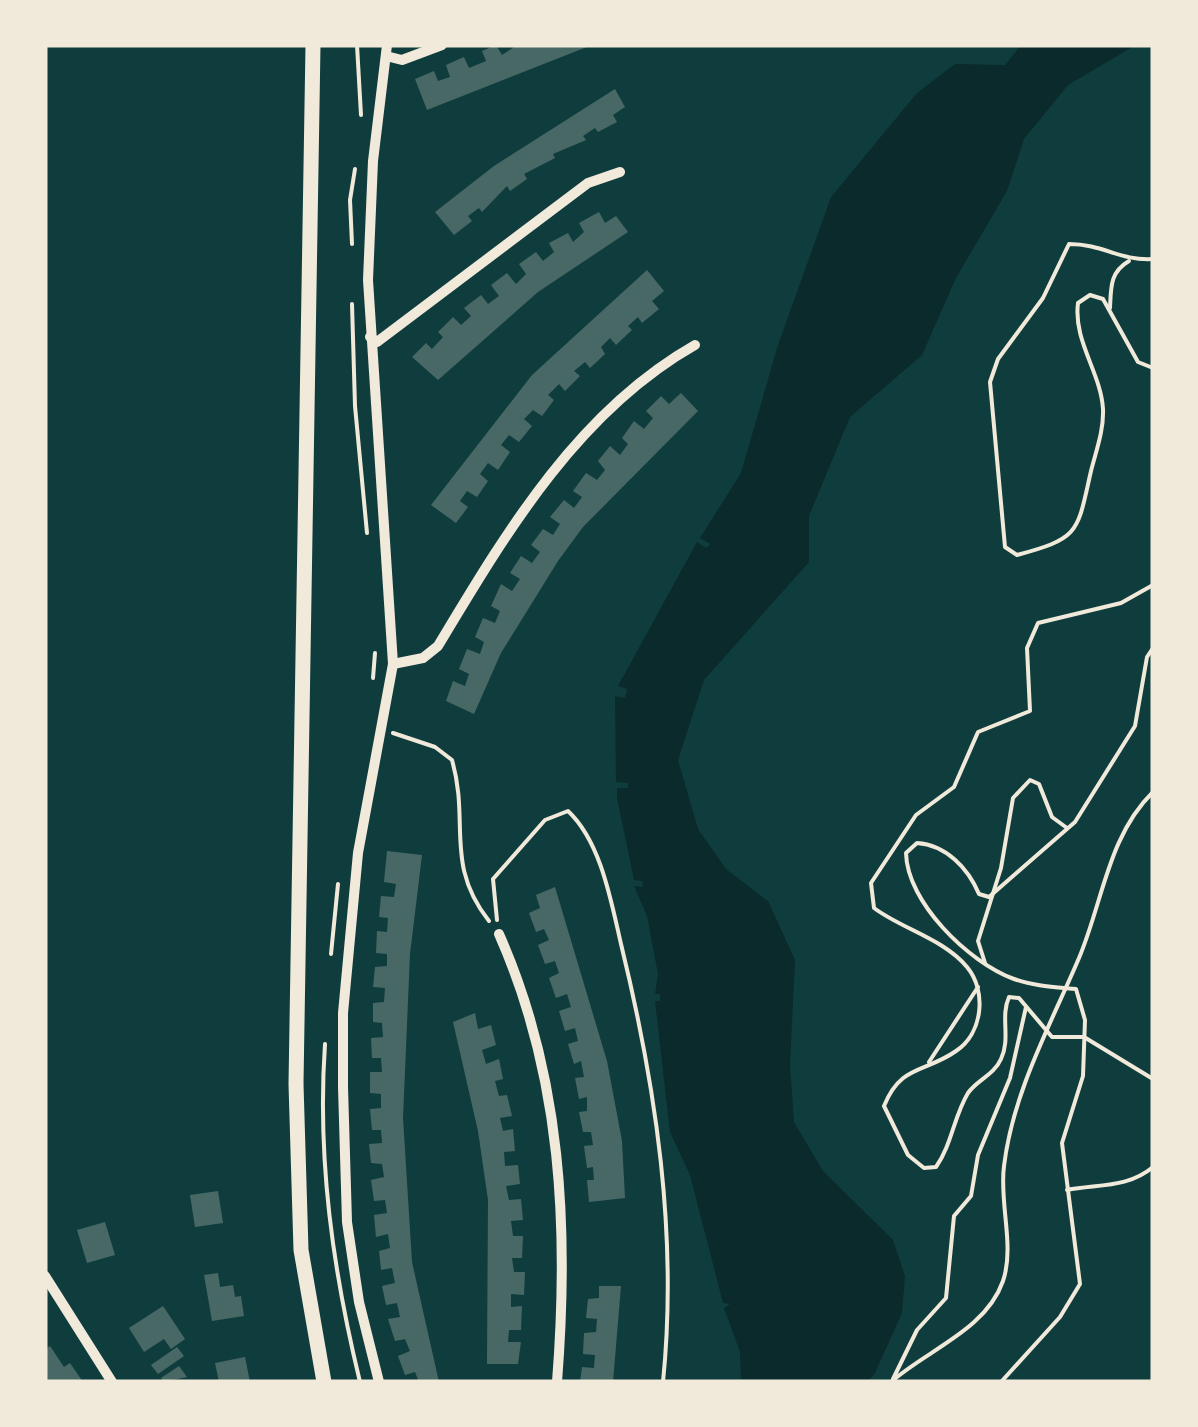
<svg xmlns="http://www.w3.org/2000/svg" width="1198" height="1427" font-family="'Asap Condensed',sans-serif">
<style>
.water{fill:#0a2a2b}
.building{fill:#486865}
.lines{fill:none;stroke-linecap:round;stroke-linejoin:round}
.path{stroke:#f1e9da;stroke-width:4}
.minor{stroke:#f1e9da;stroke-width:10}
.secondary{stroke:#f1e9da;stroke-width:15}
</style>
<rect width="100%" height="100%" fill="#0f3d3e"/>
<path class="water" d="M 1021,45 L 1136,45 L 1068,85 L 1024,139 L 1007,191 L 956,278 L 922,355 L 850,417 L 809,516 L 809,562 L 704,680 L 678,760 L 698,829 L 726,869 L 768,901 L 795,960 L 790,1065 L 794,1122 L 823,1171 L 893,1240 L 905,1276 L 902,1313 L 874,1375 L 866,1382 L 741,1382 L 740,1352 L 724,1308 L 730,1304 L 723,1303 L 690,1175 L 670,1132 L 655,1001 L 660,1001 L 660,994 L 655,994 L 658,974 L 647,916 L 634,886 L 643,887 L 642,881 L 634,880 L 617,798 L 617,788 L 628,788 L 628,783 L 616,782 L 615,696 L 625,698 L 627,689 L 618,686 L 697,542 L 706,548 L 710,544 L 700,538 L 741,473 L 778,345 L 831,197 L 917,93 L 955,64 L 1005,65 Z"/>
<g class="building">
<path d="M 496,45 L 502,55 L 517,45 L 592,45 L 427,110 L 415,79 L 434,71 L 438,81 L 450,77 L 446,65 L 464,57 L 469,68 L 486,61 L 482,51 Z"/>
<path d="M 615,89 L 625,107 L 613,115 L 617,122 L 598,132 L 595,128 L 583,136 L 586,140 L 553,154 L 555,158 L 524,174 L 527,179 L 510,191 L 507,186 L 482,212 L 479,208 L 468,216 L 472,221 L 454,235 L 435,212 L 494,166 Z"/>
<path d="M 599,212 L 605,223 L 616,216 L 628,232 L 538,292 L 438,380 L 412,357 L 426,343 L 432,349 L 443,337 L 438,332 L 453,317 L 461,325 L 471,316 L 464,308 L 481,295 L 488,304 L 499,296 L 491,285 L 507,273 L 516,284 L 526,274 L 519,264 L 536,252 L 543,261 L 554,252 L 549,243 L 568,233 L 573,242 L 584,232 L 579,223 Z"/>
<path d="M 647,270 L 664,291 L 652,301 L 659,309 L 642,323 L 638,317 L 628,326 L 632,330 L 616,345 L 610,338 L 601,347 L 605,354 L 590,368 L 585,362 L 574,371 L 580,376 L 565,391 L 559,384 L 548,395 L 554,400 L 542,416 L 533,410 L 524,419 L 532,426 L 519,442 L 509,435 L 501,445 L 510,452 L 498,470 L 488,463 L 480,474 L 488,481 L 477,497 L 467,491 L 460,501 L 468,507 L 456,523 L 431,505 L 532,375 Z"/>
<path d="M 681,393 L 698,411 L 583,527 L 558,561 L 501,653 L 474,714 L 446,701 L 453,681 L 465,686 L 469,674 L 459,669 L 467,649 L 480,654 L 484,642 L 475,637 L 483,618 L 495,623 L 500,611 L 491,606 L 501,584 L 512,591 L 520,579 L 510,573 L 521,556 L 532,563 L 540,552 L 531,545 L 543,529 L 553,535 L 560,524 L 550,517 L 564,500 L 574,508 L 582,497 L 573,491 L 586,473 L 597,480 L 605,470 L 598,461 L 610,446 L 620,455 L 628,444 L 622,438 L 634,421 L 644,429 L 653,418 L 646,411 L 661,396 L 669,404 Z"/>
<path d="M 387,851 L 422,855 L 410,954 L 403,1118 L 412,1262 L 439,1382 L 419,1382 L 415,1372 L 405,1375 L 398,1356 L 410,1351 L 405,1339 L 395,1341 L 388,1319 L 400,1317 L 397,1303 L 386,1305 L 382,1286 L 395,1283 L 392,1268 L 381,1270 L 379,1251 L 390,1248 L 388,1234 L 376,1237 L 374,1215 L 387,1213 L 385,1200 L 374,1201 L 371,1180 L 384,1177 L 382,1164 L 371,1163 L 369,1144 L 382,1143 L 381,1130 L 372,1130 L 370,1109 L 381,1108 L 381,1094 L 370,1093 L 370,1072 L 382,1072 L 381,1058 L 372,1058 L 371,1038 L 383,1037 L 382,1023 L 373,1022 L 373,1003 L 384,1002 L 385,988 L 373,987 L 375,967 L 387,966 L 387,954 L 376,953 L 377,931 L 387,932 L 388,918 L 379,917 L 381,896 L 394,897 L 396,884 L 384,882 Z"/>
<path d="M 555,887 L 607,1061 L 622,1141 L 625,1198 L 589,1202 L 587,1180 L 594,1180 L 593,1167 L 587,1168 L 584,1146 L 593,1145 L 591,1132 L 583,1132 L 579,1112 L 587,1111 L 587,1097 L 579,1099 L 575,1078 L 584,1077 L 581,1061 L 574,1064 L 568,1044 L 578,1041 L 575,1028 L 565,1031 L 559,1011 L 571,1007 L 567,994 L 556,998 L 549,978 L 559,973 L 555,961 L 545,964 L 538,945 L 549,940 L 544,929 L 536,932 L 529,913 L 540,908 L 536,895 Z"/>
<path d="M 475,1013 L 478,1029 L 491,1025 L 496,1045 L 482,1050 L 486,1064 L 499,1059 L 503,1079 L 495,1081 L 499,1096 L 507,1095 L 512,1116 L 500,1118 L 503,1131 L 513,1129 L 515,1151 L 504,1152 L 505,1166 L 518,1165 L 520,1184 L 506,1186 L 509,1200 L 521,1199 L 523,1220 L 511,1221 L 513,1236 L 523,1236 L 522,1258 L 512,1258 L 514,1272 L 525,1272 L 524,1295 L 511,1294 L 511,1307 L 522,1306 L 521,1330 L 509,1330 L 508,1342 L 521,1342 L 518,1364 L 487,1364 L 488,1200 L 478,1131 L 453,1022 Z"/>
<path d="M 218,1191 L 223,1223 L 195,1227 L 190,1195 Z"/>
<path d="M 105,1222 L 115,1255 L 87,1263 L 77,1230 Z"/>
<path d="M 218,1273 L 220,1287 L 233,1285 L 235,1297 L 241,1296 L 244,1316 L 212,1321 L 204,1275 Z"/>
<path d="M 599,1286 L 621,1286 L 613,1382 L 580,1382 L 582,1367 L 594,1368 L 595,1355 L 583,1354 L 584,1333 L 596,1332 L 597,1319 L 586,1318 L 588,1299 L 599,1298 Z"/>
<path d="M 163,1306 L 185,1339 L 171,1349 L 164,1339 L 144,1352 L 129,1328 Z"/>
<path d="M 50,1346 L 64,1367 L 70,1363 L 83,1382 L 45,1382 L 45,1349 Z"/>
<path d="M 177,1347 L 184,1356 L 158,1374 L 151,1365 Z"/>
<path d="M 245,1357 L 250,1382 L 219,1382 L 215,1363 Z"/>
<path d="M 179,1366 L 187,1377 L 164,1382 L 161,1378 Z"/>
</g>
<g class="lines">
<g class="path">
<path d="M 357,45 L 361,115"/>
<path d="M 352,244 L 350,200 L 355,169"/>
<path d="M 1153,259 C 1119,261 1104,244 1069,244 L 1043,298 L 998,359 L 990,382 L 1005,547 L 1017,555 C 1081,538 1077,532 1091,471 C 1096,451 1104,430 1103,409 C 1101,373 1073,341 1078,303 L 1090,295 L 1103,299 L 1138,362 L 1153,368"/>
<path d="M 352,304 L 355,406 L 367,533"/>
<path d="M 1110,308 C 1111,287 1110,272 1129,261"/>
<path d="M 1153,585 L 1121,603 L 1038,623 L 1027,648 L 1030,711 L 978,732 L 954,787 L 916,815 L 871,883 L 874,908 C 902,929 944,939 967,967 C 987,991 983,1033 956,1051 C 925,1073 901,1064 884,1106 L 908,1155 L 924,1168 L 936,1167 C 952,1144 954,1116 968,1093 C 977,1080 994,1075 1001,1059 C 1011,1038 1000,1017 1009,997 L 1019,998 L 1052,1037 L 1084,1037 L 1153,1079"/>
<path d="M 373,678 L 375,653"/>
<path d="M 393,733 L 435,747 L 452,760 C 470,822 444,864 489,921"/>
<path d="M 989,897 L 979,894 C 968,868 946,845 917,843 L 906,853 C 907,902 968,962 1014,979 C 1033,986 1055,987 1076,989 L 1085,1020 L 1083,1076 L 1062,1143 L 1080,1284 L 1060,1317 L 1001,1382"/>
<path d="M 989,897 L 1075,822 L 1135,726 L 1147,657 L 1153,648"/>
<path d="M 497,920 L 493,879 L 545,820 L 568,811 C 601,842 611,901 621,944 C 656,1087 678,1235 663,1382"/>
<path d="M 331,954 L 338,884"/>
<path d="M 985,963 L 978,941 L 1001,868 L 1013,798 L 1030,780 L 1039,784 L 1052,817 L 1067,828"/>
<path d="M 325,1044 C 317,1159 333,1271 360,1382"/>
<path d="M 929,1062 L 978,987"/>
<path d="M 1067,1190 C 1099,1184 1128,1188 1153,1167"/>
<path d="M 893,1379 L 917,1330 L 946,1298 L 954,1216 L 971,1196 L 978,1155 L 1010,1078 L 1026,1007"/>
<path d="M 891,1382 C 927,1350 986,1330 1003,1281 C 1015,1246 999,1203 1004,1166 C 1013,1092 1050,1026 1079,958 C 1103,901 1108,836 1153,792"/>
</g>
<g class="minor">
<path d="M 386,56 L 402,60 L 442,45"/>
<path d="M 370,337 L 377,342 L 588,183 L 620,172"/>
<path d="M 393,664 L 423,658 L 438,646 C 506,533 577,412 695,345"/>
<path d="M 499,934 C 562,1076 569,1229 557,1382"/>
<path d="M 45,1276 L 112,1382"/>
<path d="M 379,1382 L 359,1302 L 347,1222 L 343,1087 L 343,1013 L 358,853 L 393,664 L 368,280 L 373,161 L 387,45"/>
</g>
<path class="secondary" d="M 313,45 L 296,1084 L 301,1250 L 324,1382"/>
</g>
<rect width="1198" height="1427" fill="none" stroke="#f1e9da" stroke-width="95"/>
</svg>
